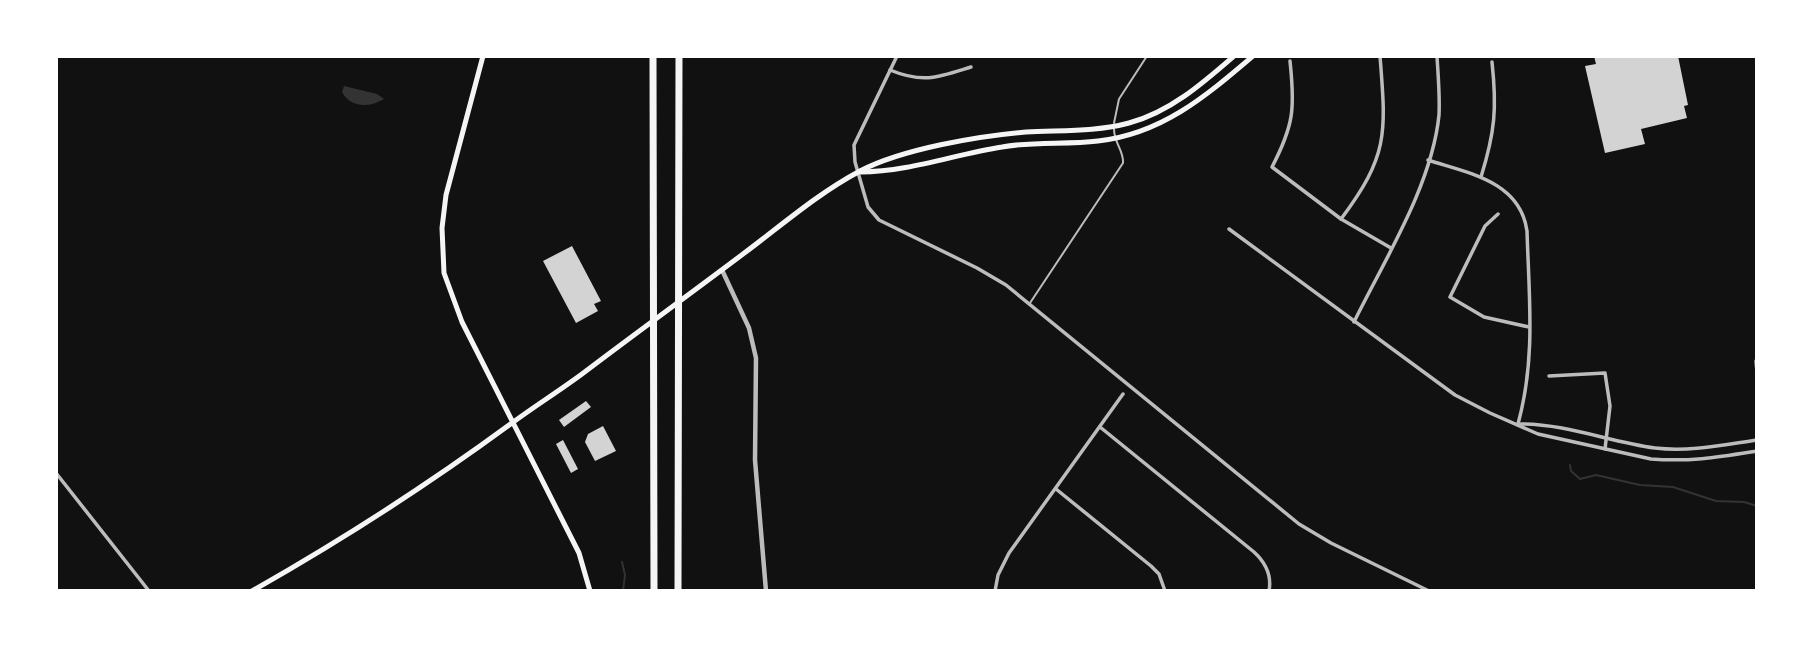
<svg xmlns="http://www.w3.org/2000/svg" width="1813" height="647" font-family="Jost,sans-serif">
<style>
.water{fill:#333}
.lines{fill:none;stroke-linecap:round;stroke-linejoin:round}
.stream{stroke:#333;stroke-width:2}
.building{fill:#d3d3d3}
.service{stroke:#bcbcbc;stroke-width:2}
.minor{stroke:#bcbcbc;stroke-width:3.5}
.tertiary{stroke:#bcbcbc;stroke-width:4.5}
.secondary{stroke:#f5f5f5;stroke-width:5}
.motorway{stroke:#f5f5f5;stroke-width:7}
</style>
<rect width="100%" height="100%" fill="#111"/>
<path class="water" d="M 344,86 L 377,94 L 384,99 C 369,108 351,108 342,92 Z"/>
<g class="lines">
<g class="stream">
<path d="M 1570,465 L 1571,471 L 1580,479 L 1596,475 L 1640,485 L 1673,487 L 1716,501 L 1744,502 L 1757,506"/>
<path d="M 622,562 L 625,575 L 623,591"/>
</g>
</g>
<g class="building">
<path d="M 1594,56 L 1678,56 L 1688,105 L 1684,106 L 1687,118 L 1641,129 L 1645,144 L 1605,153 L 1585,66 L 1596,64 Z"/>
<path d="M 572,246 L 601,301 L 594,304 L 598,311 L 576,323 L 543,261 Z"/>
<path d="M 586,401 L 591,407 L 564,427 L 559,420 Z"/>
<path d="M 603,426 L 616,451 L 595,461 L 585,442 L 588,434 Z"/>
<path d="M 563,440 L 578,469 L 571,473 L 556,444 Z"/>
</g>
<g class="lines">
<g class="service">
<path d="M 1114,123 L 1119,99 L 1147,56"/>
<path d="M 1030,303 L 1123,163 C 1124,151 1114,143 1114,129"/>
</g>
<g class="minor">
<path d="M 897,56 L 854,145 L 855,162 L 868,207 L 879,220 L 977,268 L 1006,285 L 1299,524 L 1331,543 L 1429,591"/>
<path d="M 1290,61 C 1295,108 1294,125 1272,167 L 1341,219 L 1391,248"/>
<path d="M 890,70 C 924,84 939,77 971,67"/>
<path d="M 1428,160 C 1468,173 1520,181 1527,231 C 1529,298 1536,358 1518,424"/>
<path d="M 1481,177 C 1495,132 1497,108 1492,62"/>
<path d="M 1498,214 L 1485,226 L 1450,297 L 1484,317 L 1529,327"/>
<path d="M 1341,219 C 1389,155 1386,133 1380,56"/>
<path d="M 1229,229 L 1455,395 L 1490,413 L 1538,434 L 1651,459 C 1691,462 1719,457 1757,451"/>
<path d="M 1354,322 C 1385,259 1432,185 1439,115 C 1440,95 1438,75 1437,56"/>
<path d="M 1756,361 L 1757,372"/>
<path d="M 1549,376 L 1605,373 L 1610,406 L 1605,449"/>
<path d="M 1521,424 C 1567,424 1610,442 1655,448 C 1690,452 1722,445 1757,440"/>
<path d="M 1100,427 L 1254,552 C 1266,563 1272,575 1269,591"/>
<path d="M 56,473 L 149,591"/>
<path d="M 1056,489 L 1151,566 L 1159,574 L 1165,591"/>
<path d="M 995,591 L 998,575 L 1009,553 L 1123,394"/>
</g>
<path class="tertiary" d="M 722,270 L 749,328 L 756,358 L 755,460 L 766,591"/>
<g class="secondary">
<path d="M 483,56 L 446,195 L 442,228 L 444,273 L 462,322 L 579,553 L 590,591"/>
<path d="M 861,172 C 908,172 956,154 1002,147 C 1034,141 1066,145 1098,141 C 1162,134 1206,96 1253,56"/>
<path d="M 252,591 C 342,540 429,484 512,423 C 535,406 559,391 582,374 C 636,333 690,294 743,254 C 782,225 817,194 860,171 C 902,149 978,136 1026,132 C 1060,130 1096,132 1129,123 C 1170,112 1203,83 1234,56"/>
</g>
<g class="motorway">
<path d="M 653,56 L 654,591"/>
<path d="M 678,591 L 679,56"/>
</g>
</g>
<rect width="1813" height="647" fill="none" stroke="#ffffff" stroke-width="116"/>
</svg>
